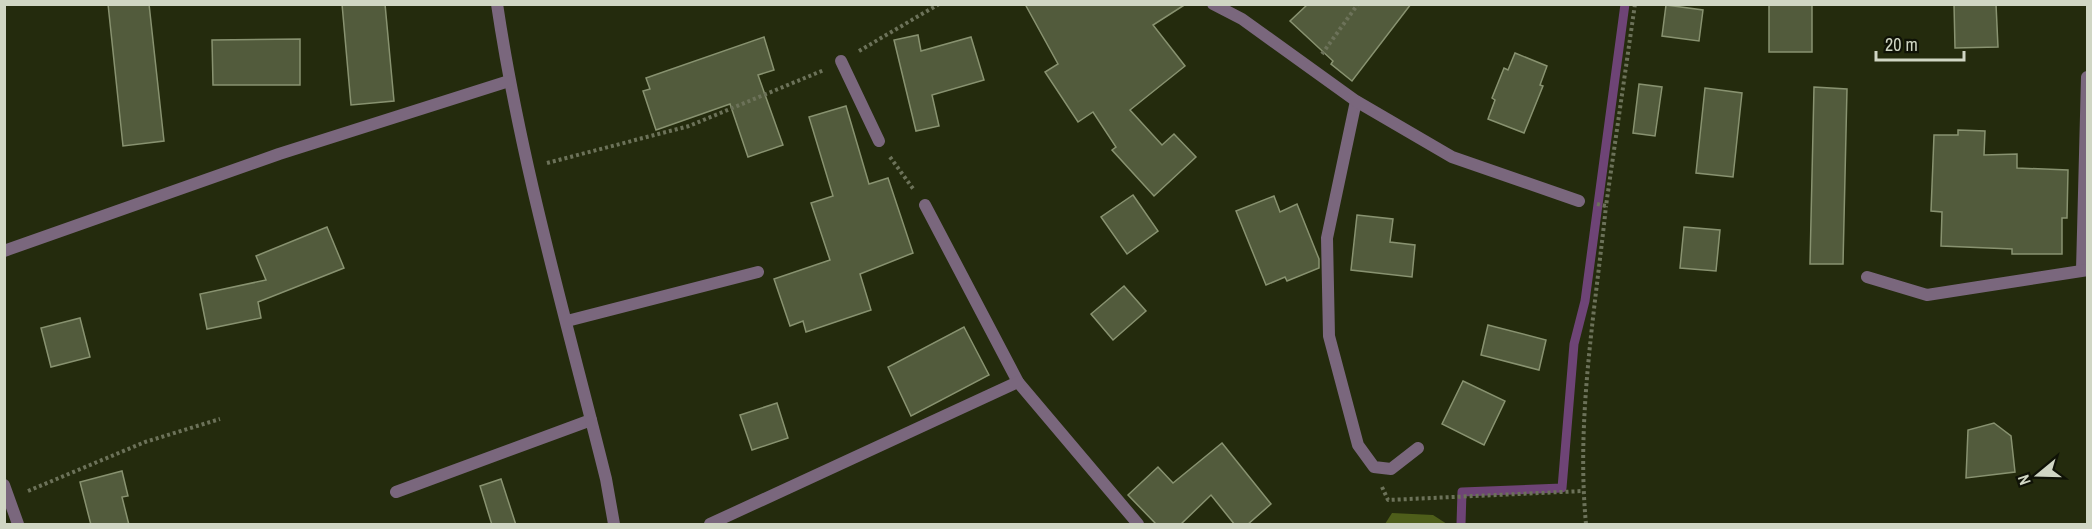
<svg xmlns="http://www.w3.org/2000/svg" width="2092" height="529" font-family="'Archivo Narrow',sans-serif">
<style>
.forest{fill:#4e5e1a}
.lines{fill:none;stroke-linecap:round;stroke-linejoin:round}
.stream{stroke:#6e4476;stroke-width:9}
.building{fill:#525b3c;stroke:#889270;stroke-width:1.5}
.path{stroke:#6c7259;stroke-width:4;stroke-dasharray:3 3;stroke-linecap:butt}
.lane{stroke:#7a677d;stroke-width:12}
.street{stroke:#7a677d;stroke-width:12}
</style>
<rect width="100%" height="100%" fill="#242b0d"/>
<path class="forest" d="M 1392,513 L 1433,515 L 1447,524 L 1385,524 Z"/>
<g class="lines">
<path class="stream" d="M 1461,524 L 1462,492 L 1562,488 L 1574,344 L 1585,301 L 1625,4"/>
</g>
<g class="building">
<path d="M 108,4 L 149,4 L 164,141 L 123,146 Z"/>
<path d="M 342,4 L 385,4 L 394,101 L 351,105 Z"/>
<path d="M 1025,4 L 1186,4 L 1153,25 L 1185,66 L 1130,110 L 1162,145 L 1174,134 L 1196,157 L 1154,196 L 1112,150 L 1116,147 L 1093,112 L 1078,122 L 1045,72 L 1058,64 Z"/>
<path d="M 1308,4 L 1411,4 L 1352,81 L 1331,64 L 1333,61 L 1290,21 Z"/>
<rect x="1769" y="4" width="43" height="48"/>
<path d="M 1954,4 L 1996,4 L 1998,47 L 1955,48 Z"/>
<path d="M 1666,5 L 1703,10 L 1699,41 L 1662,36 Z"/>
<path d="M 918,35 L 921,51 L 971,37 L 984,80 L 932,95 L 939,126 L 916,131 L 894,40 Z"/>
<path d="M 764,37 L 774,70 L 758,75 L 783,145 L 748,157 L 730,104 L 656,130 L 643,91 L 650,89 L 646,78 Z"/>
<path d="M 300,39 L 300,85 L 213,85 L 212,40 Z"/>
<path d="M 1515,53 L 1547,66 L 1540,85 L 1543,86 L 1524,133 L 1488,119 L 1495,100 L 1492,98 L 1504,68 L 1508,70 Z"/>
<path d="M 1639,84 L 1662,87 L 1655,136 L 1633,133 Z"/>
<path d="M 1814,87 L 1847,89 L 1843,264 L 1810,264 Z"/>
<path d="M 1705,88 L 1742,93 L 1733,177 L 1696,173 Z"/>
<path d="M 846,106 L 869,184 L 888,178 L 913,253 L 860,274 L 871,310 L 806,332 L 803,321 L 790,326 L 774,279 L 830,260 L 811,203 L 833,196 L 809,117 Z"/>
<path d="M 1958,130 L 1985,131 L 1984,155 L 2017,154 L 2017,168 L 2068,170 L 2067,218 L 2062,218 L 2062,254 L 2012,254 L 2012,249 L 1941,246 L 1942,212 L 1931,211 L 1934,135 L 1958,135 Z"/>
<path d="M 1133,195 L 1158,231 L 1127,254 L 1101,217 Z"/>
<path d="M 1274,196 L 1280,212 L 1297,204 L 1319,259 L 1319,268 L 1287,281 L 1285,277 L 1266,285 L 1236,211 Z"/>
<path d="M 1357,215 L 1393,219 L 1390,242 L 1415,245 L 1412,277 L 1351,270 Z"/>
<path d="M 327,227 L 344,268 L 258,302 L 261,318 L 207,329 L 200,294 L 266,280 L 256,256 Z"/>
<path d="M 1684,227 L 1720,230 L 1716,271 L 1680,268 Z"/>
<path d="M 1124,286 L 1146,311 L 1113,340 L 1091,314 Z"/>
<path d="M 80,318 L 90,357 L 51,367 L 41,328 Z"/>
<path d="M 1488,325 L 1546,340 L 1539,370 L 1481,355 Z"/>
<path d="M 964,327 L 989,375 L 911,416 L 888,367 Z"/>
<path d="M 1463,381 L 1505,401 L 1484,445 L 1442,424 Z"/>
<path d="M 777,403 L 788,438 L 752,450 L 740,415 Z"/>
<path d="M 1994,423 L 2011,436 L 2015,472 L 1966,478 L 1968,430 Z"/>
<path d="M 1222,443 L 1271,504 L 1247,525 L 1235,525 L 1211,495 L 1180,525 L 1157,525 L 1128,495 L 1158,467 L 1173,483 Z"/>
<path d="M 122,471 L 128,496 L 122,497 L 129,525 L 91,525 L 80,482 Z"/>
<path d="M 501,479 L 516,525 L 492,525 L 480,486 Z"/>
</g>
<g class="lines">
<g class="path">
<path d="M 859,51 L 939,4"/>
<path d="M 1322,54 L 1358,4"/>
<path d="M 890,157 L 914,190"/>
<path d="M 547,163 L 689,126 L 824,70"/>
<path d="M 1597,204 L 1606,206 L 1635,4"/>
<path d="M 1382,487 L 1388,500 L 1583,491"/>
<path d="M 28,491 L 145,442 L 220,419"/>
<path d="M 1586,524 C 1576,418 1595,311 1606,206"/>
</g>
<g class="lane">
<path d="M 841,61 L 879,141"/>
<path d="M 1356,101 L 1327,238 L 1329,336 L 1358,445 L 1374,467 L 1391,469 L 1418,448"/>
<path d="M 925,205 L 1018,382"/>
<path d="M 2082,270 L 2087,77"/>
<path d="M 567,321 L 758,272"/>
<path d="M 396,492 L 591,420"/>
</g>
<g class="street">
<path d="M 497,4 C 521,165 567,322 606,479 L 614,524"/>
<path d="M 1213,4 L 1242,19 L 1356,101 L 1452,157 L 1579,201"/>
<path d="M 4,251 L 279,154 L 509,81"/>
<path d="M 1867,277 L 1927,295 L 2088,270"/>
<path d="M 4,485 L 18,524"/>
<path d="M 710,524 L 1018,382 L 1138,524"/>
</g>
</g>
<rect width="2092" height="529" fill="none" stroke="#d0d6c4" stroke-width="12"/>
<g transform="translate(2038 475) rotate(251)" stroke="#0f1206" stroke-width="4.5" paint-order="stroke">
<path d="M0-4.5L10 22L0 15L-10 22Z" fill="#d0d6c4"/>
<text y="-9" font-size="16" font-weight="bold" text-anchor="middle" fill="#d0d6c4">N</text>
</g>
<path d="M1876 51v9h88v-9" fill="none" stroke="#d0d6c4" stroke-width="3"/>
<text x="1885" y="51" font-size="18" fill="#d0d6c4" stroke="#0f1206" stroke-width="4.5" paint-order="stroke">20 m</text>
</svg>
